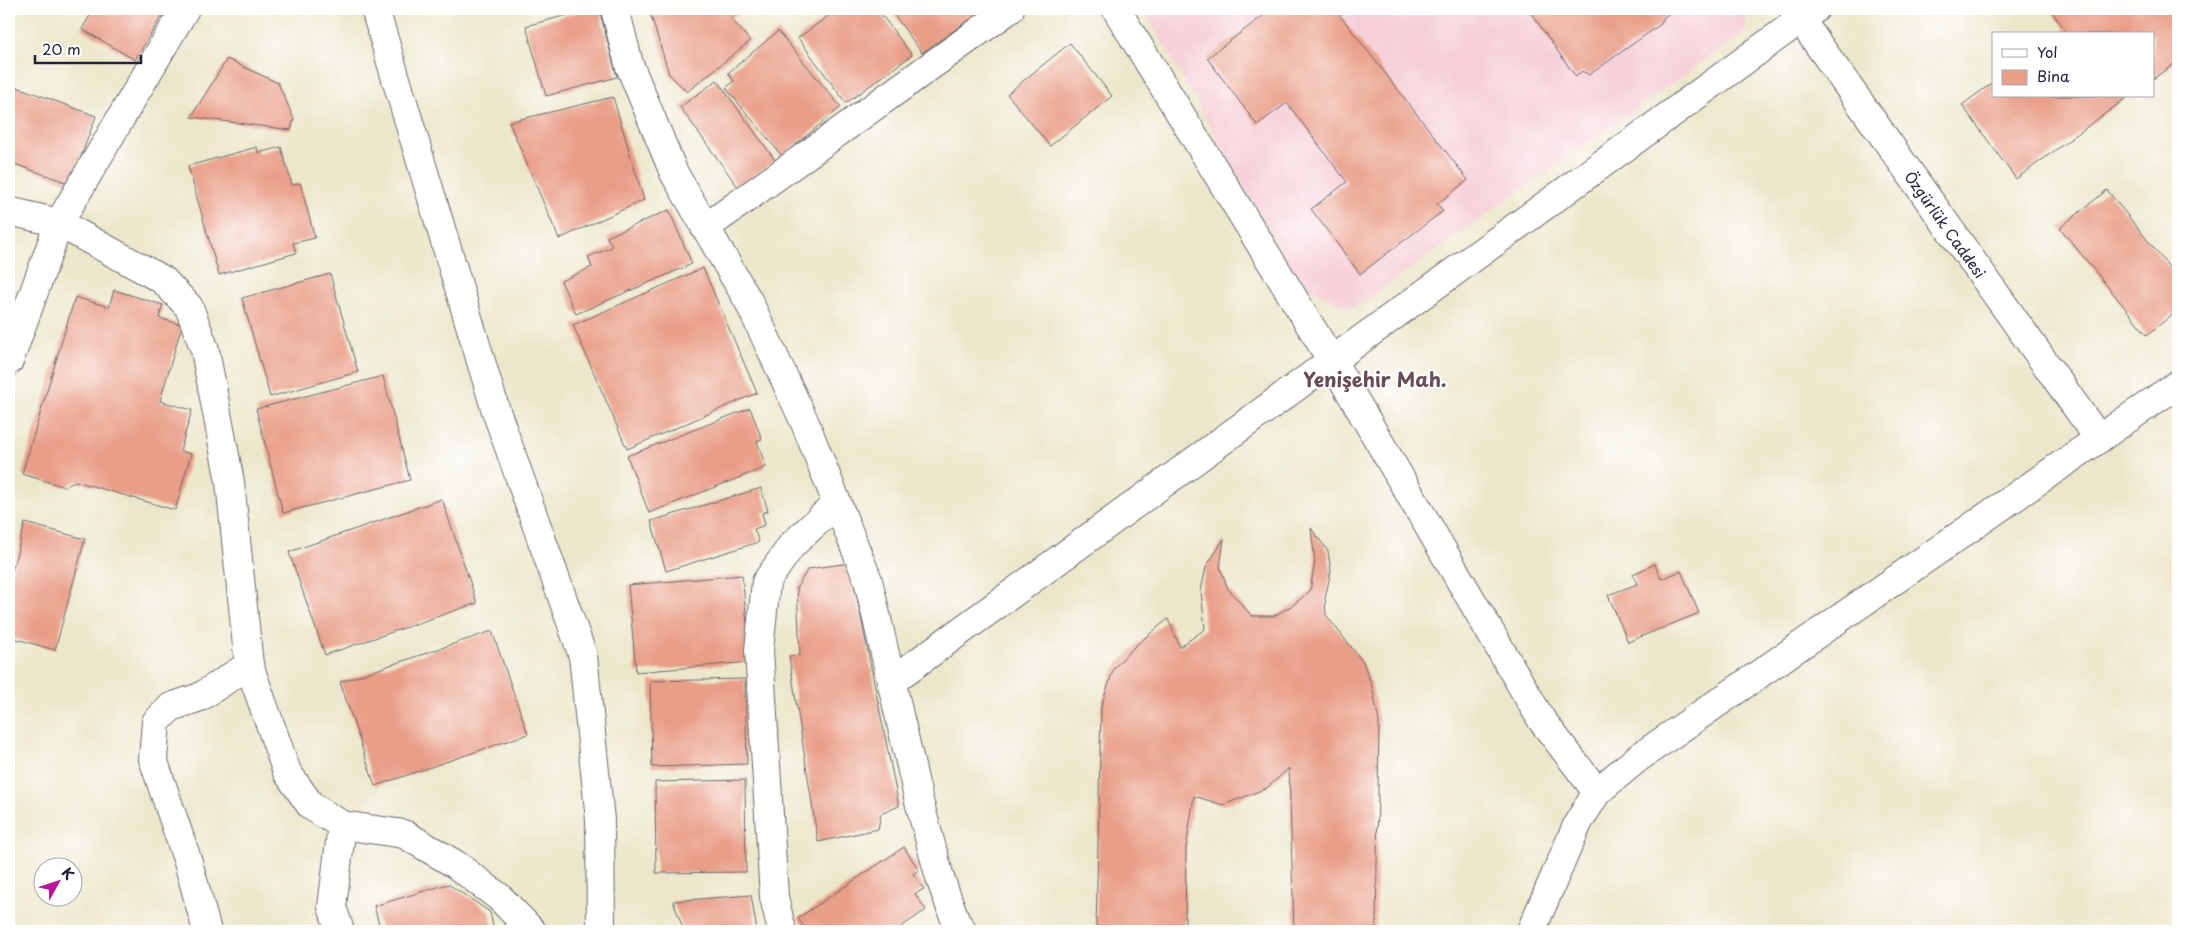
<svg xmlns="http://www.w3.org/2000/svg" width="2187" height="940" font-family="'Playpen Sans',sans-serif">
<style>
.built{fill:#f6cfd7}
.building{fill:#e99e87}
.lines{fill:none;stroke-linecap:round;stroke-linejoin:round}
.street-casing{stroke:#69676d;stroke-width:30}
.secondary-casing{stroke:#69676d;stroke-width:30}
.street{stroke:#fff;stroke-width:28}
.secondary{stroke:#fff;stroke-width:28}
.labels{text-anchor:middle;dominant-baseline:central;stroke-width:4;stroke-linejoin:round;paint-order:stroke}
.street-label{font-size:15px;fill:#22223b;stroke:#fff}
.district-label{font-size:20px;font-weight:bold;fill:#684d56;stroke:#fff}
</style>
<rect width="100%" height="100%" fill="#fff"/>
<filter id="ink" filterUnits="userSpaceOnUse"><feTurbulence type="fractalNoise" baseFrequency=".02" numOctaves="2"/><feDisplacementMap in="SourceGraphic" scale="10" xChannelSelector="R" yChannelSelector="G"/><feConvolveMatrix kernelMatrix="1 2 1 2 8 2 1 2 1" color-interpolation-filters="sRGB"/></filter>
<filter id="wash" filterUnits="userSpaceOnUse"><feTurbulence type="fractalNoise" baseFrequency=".0096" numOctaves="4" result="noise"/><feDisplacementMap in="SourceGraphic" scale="20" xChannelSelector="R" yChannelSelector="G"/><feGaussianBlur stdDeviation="1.12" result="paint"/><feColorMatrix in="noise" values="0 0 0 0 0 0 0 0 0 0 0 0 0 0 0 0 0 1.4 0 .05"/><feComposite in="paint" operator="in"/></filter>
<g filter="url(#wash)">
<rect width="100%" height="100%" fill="#ece7cb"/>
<path class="built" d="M 1144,9 L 1749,9 L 1745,32 L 1353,309 L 1300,285 Z"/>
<g id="blocks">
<g class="building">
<path d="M 94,9 L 166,9 L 135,60 L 82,29 Z"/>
<path d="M 590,9 L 599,9 L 617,77 L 546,96 L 526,26 Z"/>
<path d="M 649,9 L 746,9 L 731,18 L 750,41 L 687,92 L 669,74 Z"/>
<path d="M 838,9 L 877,9 L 912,55 L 846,103 L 798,38 Z"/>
<path d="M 890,9 L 985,9 L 922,53 Z"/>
<path d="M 1272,9 L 1335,9 L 1468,180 L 1437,204 L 1443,211 L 1360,274 L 1311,209 L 1347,182 L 1287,103 L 1257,125 L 1207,58 Z"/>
<path d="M 1528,9 L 1675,9 L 1664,17 L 1661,24 L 1589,75 L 1582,71 L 1576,77 Z"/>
<path d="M 2050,9 L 2177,9 L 2178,61 L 2153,79 L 2153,34 L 2060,34 L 2065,30 Z"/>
<path d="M 778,31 L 841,107 L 782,156 L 726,88 L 734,81 L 728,73 Z"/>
<path d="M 1070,43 L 1112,96 L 1050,146 L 1007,94 Z"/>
<path d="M 227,59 L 278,83 L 294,119 L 291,130 L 191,117 Z"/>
<path d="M 717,80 L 775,160 L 738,187 L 680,107 Z"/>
<path d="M 1993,82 L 1993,96 L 2129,96 L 2016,179 L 1962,105 Z"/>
<path d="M 9,84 L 96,116 L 71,184 L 9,162 Z"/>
<path d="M 613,97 L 644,200 L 559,239 L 509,122 Z"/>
<path d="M 257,147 L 258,153 L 281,147 L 292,185 L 300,183 L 315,238 L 293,243 L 296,253 L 219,275 L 188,166 Z"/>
<path d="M 2107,190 L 2178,278 L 2178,310 L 2147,335 L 2060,228 Z"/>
<path d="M 669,210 L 692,264 L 576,314 L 561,281 L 592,267 L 588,257 L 612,247 L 607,237 Z"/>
<path d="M 703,268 L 757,393 L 627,449 L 573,325 Z"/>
<path d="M 330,274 L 358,372 L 270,397 L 242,298 Z"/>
<path d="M 114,290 L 163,305 L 159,318 L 182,325 L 160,401 L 192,410 L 180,451 L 191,454 L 175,510 L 75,481 L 65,487 L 22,474 L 75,297 L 109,307 Z"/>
<path d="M 383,376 L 410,480 L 283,513 L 256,409 Z"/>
<path d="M 750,408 L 762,439 L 757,441 L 766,467 L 649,513 L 627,456 Z"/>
<path d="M 761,488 L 768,511 L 762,513 L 765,525 L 754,529 L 759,542 L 666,571 L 651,521 Z"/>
<path d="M 442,499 L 477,603 L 325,655 L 289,552 Z"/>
<path d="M 25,523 L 85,539 L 55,650 L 9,637 L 9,582 Z"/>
<path d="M 1311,528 L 1328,551 L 1331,571 L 1325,598 L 1326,615 L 1363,662 L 1372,686 L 1379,722 L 1376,931 L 1294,931 L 1289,768 L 1267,788 L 1223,805 L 1194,796 L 1186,848 L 1185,931 L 1096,931 L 1101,706 L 1114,668 L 1135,646 L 1168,619 L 1180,647 L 1205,629 L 1201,591 L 1206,567 L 1224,539 L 1220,567 L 1228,589 L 1252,616 L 1274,616 L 1293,605 L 1310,591 L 1315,562 Z"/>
<path d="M 850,563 L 899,806 L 881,814 L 878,829 L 818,842 L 789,656 L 800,655 L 797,587 L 808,569 Z"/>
<path d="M 1655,564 L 1661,579 L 1681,571 L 1699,613 L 1628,642 L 1608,595 L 1637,584 L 1633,574 Z"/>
<path d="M 742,575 L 751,662 L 636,672 L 628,585 Z"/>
<path d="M 492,631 L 528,734 L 375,786 L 340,682 Z"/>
<path d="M 745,679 L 747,764 L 652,767 L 650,681 Z"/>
<path d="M 745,780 L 746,872 L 656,873 L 655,782 Z"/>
<path d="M 904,847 L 919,870 L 913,874 L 924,889 L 915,894 L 926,910 L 895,931 L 806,931 L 798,918 Z"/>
<path d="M 448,884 L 490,912 L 494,931 L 381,931 L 374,906 Z"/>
<path d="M 751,895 L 757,931 L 684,931 L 673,901 Z"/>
</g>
</g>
</g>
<g filter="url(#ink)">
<use href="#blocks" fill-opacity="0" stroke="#69676d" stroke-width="1"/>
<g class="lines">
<defs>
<g id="street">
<path d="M 375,9 L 495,408 L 583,656 L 600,820 L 601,931"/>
<path d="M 615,9 L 629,64 L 674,173 L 749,302 L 805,423 L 868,580 L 919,801 L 940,878 L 956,922 L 963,931"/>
<path d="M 1116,9 L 1332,361 L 1541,719 L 1597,792"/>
<path d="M 705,228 L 1010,9"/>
<path d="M 892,681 L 1815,9"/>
<path d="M 207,931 L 188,862 L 153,759 L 156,722 L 171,707 L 200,697 L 249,665"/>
<path d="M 340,931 L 332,907 L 342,825"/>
<path d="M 782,931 L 774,897 L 759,650 L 766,582 L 792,545 L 837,503"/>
</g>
<g id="secondary">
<path id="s1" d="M 1793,9 L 2099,439"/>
<path d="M 9,211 L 59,223 L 163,280 L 189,307 L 205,350 L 230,482 L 249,665 L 287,772 L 311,806 L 342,825 L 404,834 L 455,864 L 499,897 L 532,931"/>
<path d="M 9,361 L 59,223 L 185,9"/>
<path d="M 1531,931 L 1578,823 L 1597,792 L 1638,758 L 2178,384"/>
</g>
</defs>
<use href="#street" class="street-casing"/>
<use href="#secondary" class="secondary-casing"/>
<use href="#street" class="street"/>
<use href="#secondary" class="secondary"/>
</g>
</g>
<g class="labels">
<g class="street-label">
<text stroke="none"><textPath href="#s1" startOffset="264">Özgürlük Caddesi</textPath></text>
</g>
<g class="district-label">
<text x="1375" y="379">Yenişehir Mah.</text>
</g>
</g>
<rect width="2187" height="940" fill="none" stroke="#fff" stroke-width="30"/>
<rect x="1992" y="32" width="162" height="65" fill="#ffffff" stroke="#a7a7b1"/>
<rect x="2002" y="49" width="25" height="8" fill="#ffffff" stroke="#a7a7b1"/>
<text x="2037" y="58" font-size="15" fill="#22223b">Yol</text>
<rect x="2002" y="70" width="25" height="15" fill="#e99e87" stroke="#a7a7b1"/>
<text x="2037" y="82" font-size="15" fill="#22223b">Bina</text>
<g transform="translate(58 882) rotate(50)"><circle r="24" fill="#ffffff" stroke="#a7a7b1"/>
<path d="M0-4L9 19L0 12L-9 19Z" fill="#b5179e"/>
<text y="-8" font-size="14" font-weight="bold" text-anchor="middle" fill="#22223b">K</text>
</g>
<path d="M35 55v8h106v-8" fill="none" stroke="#22223b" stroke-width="2.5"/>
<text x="42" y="55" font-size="15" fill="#22223b" stroke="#ffffff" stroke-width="4" paint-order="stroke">20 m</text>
</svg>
